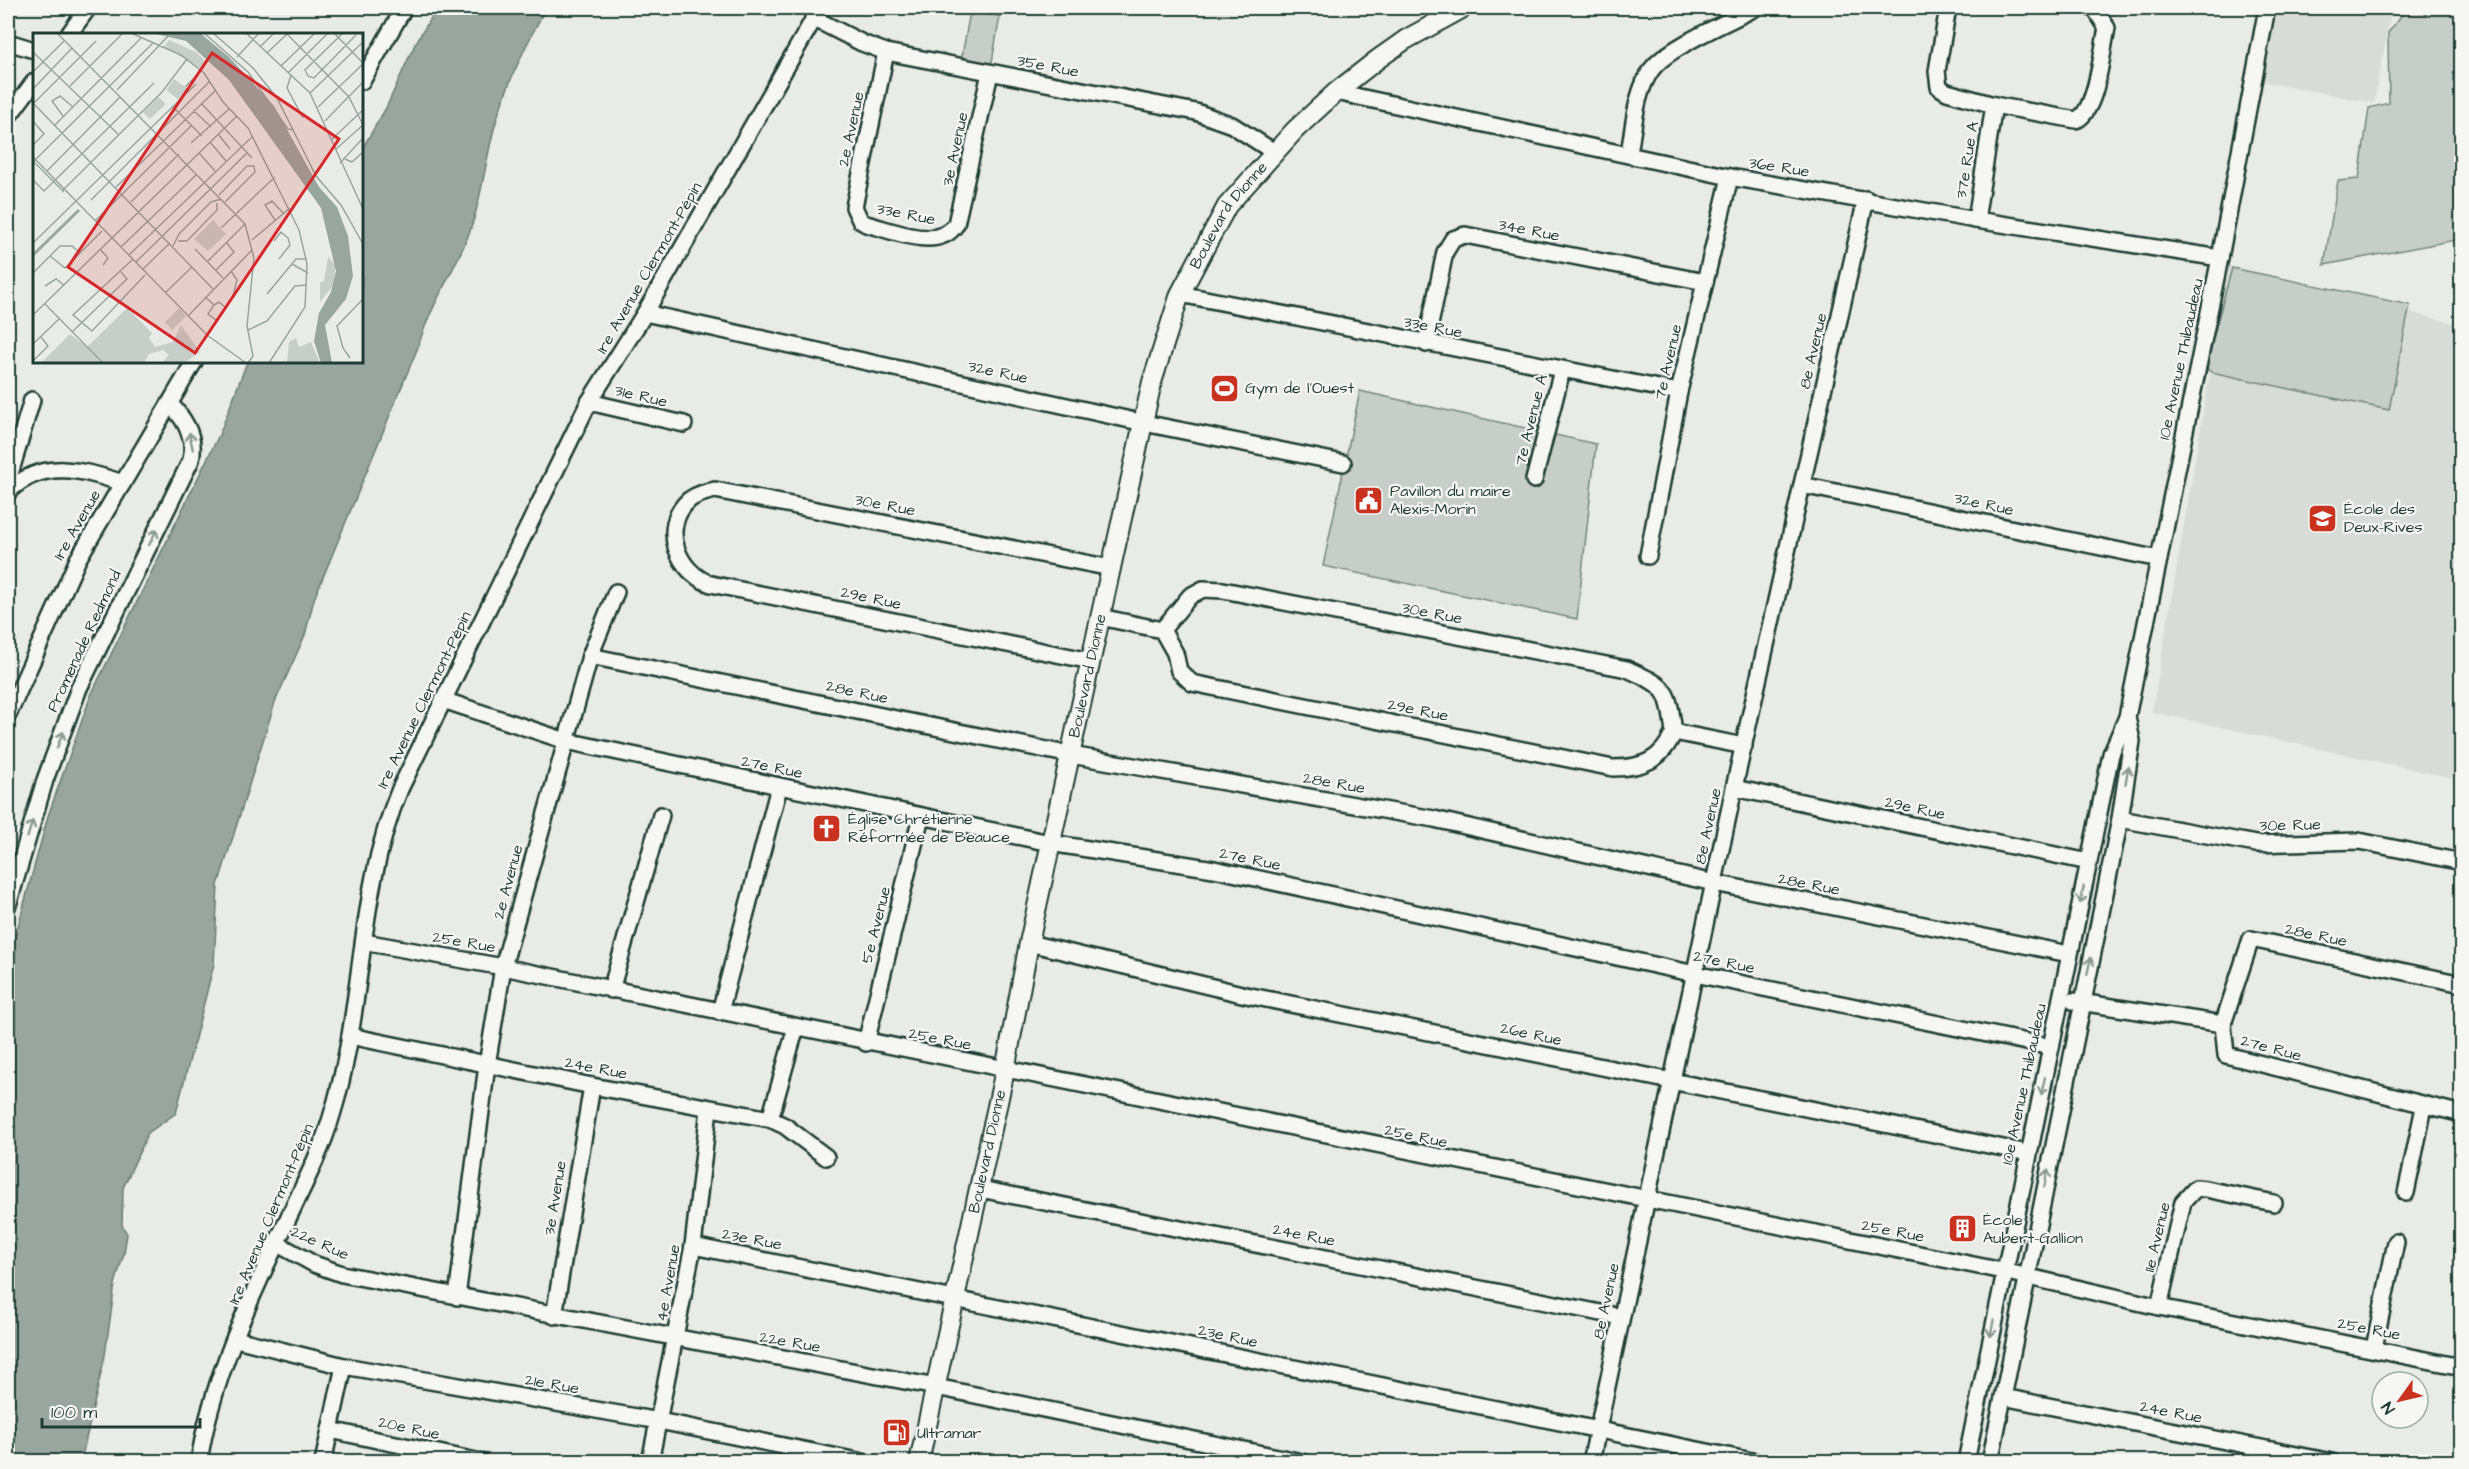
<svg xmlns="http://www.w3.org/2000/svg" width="2469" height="1469" font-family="'Architects Daughter',sans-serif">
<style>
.built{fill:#d8dcd8}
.green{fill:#c7cec9;stroke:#73867e;stroke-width:1.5}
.water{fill:#99a6a0;stroke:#687c75;stroke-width:1.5}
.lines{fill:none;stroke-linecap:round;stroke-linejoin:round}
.minor-casing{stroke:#1f3d34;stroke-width:20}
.major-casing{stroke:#1f3d34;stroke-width:22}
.minor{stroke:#f6f6f2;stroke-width:15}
.major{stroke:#f6f6f2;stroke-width:18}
.oneway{stroke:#8a9a93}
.labels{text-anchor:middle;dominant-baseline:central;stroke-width:4.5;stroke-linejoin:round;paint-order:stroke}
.street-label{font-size:16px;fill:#1f3d34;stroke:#f6f6f2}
.poi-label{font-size:16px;fill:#1f3d34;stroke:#f6f6f2;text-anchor:start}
.inset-river{fill:none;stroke:#99a6a0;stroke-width:3}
.inset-road{fill:none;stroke:#98a59f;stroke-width:1.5}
.view{fill:#d62828;fill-opacity:0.15;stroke:#d62828;stroke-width:3}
.inset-edge{fill:none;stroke:#1f3d34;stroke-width:3}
</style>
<rect width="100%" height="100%" fill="#e9ebe7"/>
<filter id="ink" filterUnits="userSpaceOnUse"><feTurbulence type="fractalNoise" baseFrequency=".0167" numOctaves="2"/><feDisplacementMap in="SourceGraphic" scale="12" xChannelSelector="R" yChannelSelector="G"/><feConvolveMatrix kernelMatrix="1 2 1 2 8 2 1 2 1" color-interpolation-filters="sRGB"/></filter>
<g filter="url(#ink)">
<g class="built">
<path d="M 2259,8 L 2392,8 L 2374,103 L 2254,80 Z"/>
<path d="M 2228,266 L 2461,325 L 2461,780 L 2152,712 Z"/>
</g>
<g class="green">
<path d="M 2407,8 L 2461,8 L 2461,239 L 2324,265 L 2338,181 L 2359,179 L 2369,108 L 2389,103 L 2388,33 Z"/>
<path d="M 970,12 L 1000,16 L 990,73 L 960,67 Z"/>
<path d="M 2232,268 L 2410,305 L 2389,410 L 2211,372 L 2205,367 Z"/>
<path d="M 1360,391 L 1596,444 L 1577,619 L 1323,566 Z"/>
</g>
<path class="water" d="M 437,8 L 546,8 C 525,46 505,87 494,129 C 485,163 482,197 470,231 C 455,271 431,303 418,347 L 314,599 L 305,635 L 275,702 L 218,885 L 214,964 L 176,1113 L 148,1133 L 123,1188 L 122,1225 L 127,1234 L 124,1253 L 115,1284 L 105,1355 L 81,1461 L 8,1461 L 8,963 L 48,816 L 91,695 L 220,433 L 247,362 L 362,362 L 362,149 L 386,108 L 415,44 Z"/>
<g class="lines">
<defs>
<g id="minor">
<path d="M 1948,8 L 1937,71 L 1939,87 L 1947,92 L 1994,105"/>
<path d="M 813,18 L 862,43 L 886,52 L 1196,112 L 1232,125 L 1274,152"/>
<path d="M 69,34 L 88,8"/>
<path d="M 8,42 L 34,50"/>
<path d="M 886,52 L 854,207 L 860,220 L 866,224 C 892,230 939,252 956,224 L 990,73"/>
<path d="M 362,81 L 404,8"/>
<path d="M 1336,92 L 1730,177 L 1976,220 L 2220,258"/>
<path d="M 8,117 L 34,82"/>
<path d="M 1629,153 C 1634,127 1635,92 1652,69 C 1668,47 1729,22 1755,8"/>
<path d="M 1976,220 L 1994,105 L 2076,120 C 2097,112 2102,50 2107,28 L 2095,9 L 2091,8"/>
<path d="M 1180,294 L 1679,392"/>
<path d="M 645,313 L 1144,423 L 1343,463"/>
<path d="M 1426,344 L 1445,252 L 1453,239 L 1465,235 L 1705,282"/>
<path d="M 589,402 L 684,424"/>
<path d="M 1534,480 L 1562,370"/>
<path d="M 1802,485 L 2159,559"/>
<path d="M 8,491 L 9,477 L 32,400"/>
<path d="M 8,492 C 42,458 82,470 123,483"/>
<path d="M 1648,556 L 1679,392 L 1730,177"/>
<path d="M 1100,617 L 1162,630 L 1175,653 L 1179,671 L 1192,683 L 1613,768 C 1643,768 1662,760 1674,732 L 1744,746"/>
<path d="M 1162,630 L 1190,596 L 1203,589 L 1223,590 L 1627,669 C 1667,687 1668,688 1674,732"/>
<path d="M 590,656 L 1071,755 L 1434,819 L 1714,883 L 2069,954"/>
<path d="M 1091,661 L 711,584 C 678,573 659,527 689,500 C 697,494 706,492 715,490 L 1111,568"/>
<path d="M 443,700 L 566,741 L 1050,843 L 1214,869 L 1695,974 L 2051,1047"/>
<path d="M 8,715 L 78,559 L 194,362"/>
<path d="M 1734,788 L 2089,862"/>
<path d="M 2120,819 L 2256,844 L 2359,841 L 2462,862"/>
<path d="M 8,905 L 45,780 L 79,688 L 191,460 C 196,438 186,420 170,404"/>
<path d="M 364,942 L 503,967 L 2003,1271 L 2159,1307 L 2462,1367"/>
<path d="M 1029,943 L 1246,995 L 2028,1153"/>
<path d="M 611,990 L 661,815"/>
<path d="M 2073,1001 L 2223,1024 L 2226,1055 L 2462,1114"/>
<path d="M 720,1012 L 779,787"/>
<path d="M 2223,1024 L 2251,939 L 2462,984"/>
<path d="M 350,1036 L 592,1086 L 770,1119 L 785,1126 L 826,1157"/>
<path d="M 866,1043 L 921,816"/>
<path d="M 770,1119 L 796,1027"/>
<path d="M 980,1189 L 1621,1317"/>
<path d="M 2406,1193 L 2424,1107"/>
<path d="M 276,1243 L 314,1264 L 342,1274 L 936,1387 L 1302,1462"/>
<path d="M 693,1246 L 1757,1462"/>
<path d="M 457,1297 L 487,1065 L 503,967 L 590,656 L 616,592"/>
<path d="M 2159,1307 L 2183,1202 L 2196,1188 L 2206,1189 L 2274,1203"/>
<path d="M 554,1316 L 592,1086"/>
<path d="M 236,1339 L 344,1366 L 659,1421 L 863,1462"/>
<path d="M 2374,1348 L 2396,1242"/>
<path d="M 2003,1397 L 2332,1462"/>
<path d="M 330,1430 L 481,1462"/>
<path d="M 199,1462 C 211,1380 251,1297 286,1223 C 302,1188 320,1155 331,1118 C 365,1011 356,894 400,789 L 589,402 L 645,313 L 820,8"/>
<path d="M 323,1462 L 344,1366"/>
<path d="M 650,1462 L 693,1246 L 709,1109"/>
<path d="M 1591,1462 L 1734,788 L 1866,199"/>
<path d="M 1966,1462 L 2111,754 L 2127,717 L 2220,258 L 2267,8"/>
<path d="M 1990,1462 L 2120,819 L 2132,741 L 2127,717"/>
</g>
<g id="major">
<path id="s1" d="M 919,1462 L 1005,1070 L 1029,943 L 1111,568 L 1152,382 L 1180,294 L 1227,206 L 1295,130 L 1336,92 L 1378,59 L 1405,40 L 1463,8"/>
</g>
</defs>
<use href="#minor" class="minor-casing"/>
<use href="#major" class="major-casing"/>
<use href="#minor" class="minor"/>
<use href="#major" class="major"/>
</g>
<defs><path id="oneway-shaft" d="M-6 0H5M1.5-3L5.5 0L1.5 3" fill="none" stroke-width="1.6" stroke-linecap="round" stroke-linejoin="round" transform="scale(1.5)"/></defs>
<g class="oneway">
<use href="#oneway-shaft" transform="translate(191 441) rotate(-102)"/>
<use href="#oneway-shaft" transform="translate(153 537) rotate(-64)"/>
<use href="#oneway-shaft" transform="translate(60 740) rotate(-69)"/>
<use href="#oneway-shaft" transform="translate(2127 775) rotate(-80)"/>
<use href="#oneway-shaft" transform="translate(30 829) rotate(-73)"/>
<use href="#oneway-shaft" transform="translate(2082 895) rotate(102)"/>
<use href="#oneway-shaft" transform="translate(2089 966) rotate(-78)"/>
<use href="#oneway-shaft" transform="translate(2043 1086) rotate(102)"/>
<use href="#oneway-shaft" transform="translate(2046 1178) rotate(-79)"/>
<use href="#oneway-shaft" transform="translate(1992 1328) rotate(101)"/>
</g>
</g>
<defs>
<symbol id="stadium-square" viewBox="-11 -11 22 22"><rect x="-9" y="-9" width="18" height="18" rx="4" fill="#c8321e" stroke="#f6f6f2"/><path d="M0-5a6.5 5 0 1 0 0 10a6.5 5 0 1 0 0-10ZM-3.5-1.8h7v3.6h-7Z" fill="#fff"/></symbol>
<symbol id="civic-square" viewBox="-11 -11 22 22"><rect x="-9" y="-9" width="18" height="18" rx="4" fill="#c8321e" stroke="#f6f6f2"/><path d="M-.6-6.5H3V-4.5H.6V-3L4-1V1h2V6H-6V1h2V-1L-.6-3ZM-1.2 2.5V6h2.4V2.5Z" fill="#fff"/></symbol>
<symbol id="school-square" viewBox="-11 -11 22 22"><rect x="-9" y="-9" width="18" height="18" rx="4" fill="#c8321e" stroke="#f6f6f2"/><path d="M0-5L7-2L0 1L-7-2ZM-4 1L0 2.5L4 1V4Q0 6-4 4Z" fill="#fff"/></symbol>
<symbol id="church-square" viewBox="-11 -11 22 22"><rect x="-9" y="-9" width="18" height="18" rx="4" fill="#c8321e" stroke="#f6f6f2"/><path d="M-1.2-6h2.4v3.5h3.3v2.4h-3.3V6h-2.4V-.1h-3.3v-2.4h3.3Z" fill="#fff"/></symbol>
<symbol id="building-square" viewBox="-11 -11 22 22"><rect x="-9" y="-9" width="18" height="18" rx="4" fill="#c8321e" stroke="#f6f6f2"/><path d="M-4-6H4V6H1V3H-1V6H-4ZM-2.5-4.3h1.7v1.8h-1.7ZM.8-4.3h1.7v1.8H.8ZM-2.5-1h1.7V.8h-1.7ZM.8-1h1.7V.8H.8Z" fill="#fff"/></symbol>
<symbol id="fuel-square" viewBox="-11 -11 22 22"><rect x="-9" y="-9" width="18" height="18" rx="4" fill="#c8321e" stroke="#f6f6f2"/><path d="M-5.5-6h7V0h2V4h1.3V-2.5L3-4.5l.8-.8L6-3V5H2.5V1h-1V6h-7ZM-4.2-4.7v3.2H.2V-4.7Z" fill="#fff"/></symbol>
</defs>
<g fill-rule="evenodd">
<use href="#stadium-square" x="1208" y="372" width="33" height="33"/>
<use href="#civic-square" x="1352" y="484" width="33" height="33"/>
<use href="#school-square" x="2306" y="502" width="33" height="33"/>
<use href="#church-square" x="810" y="812" width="33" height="33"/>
<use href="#building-square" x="1946" y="1212" width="33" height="33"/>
<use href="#fuel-square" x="880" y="1416" width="33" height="33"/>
</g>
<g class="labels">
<g class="street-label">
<text transform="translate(1048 66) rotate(11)">35e Rue</text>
<text transform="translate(851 129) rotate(-78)">2e Avenue</text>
<text transform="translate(955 149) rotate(-78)">3e Avenue</text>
<text transform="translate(1967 160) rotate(-81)">37e Rue A</text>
<text transform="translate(1779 167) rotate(9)">36e Rue</text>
<text transform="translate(906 214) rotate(11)">33e Rue</text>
<text stroke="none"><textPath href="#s1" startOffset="1290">Boulevard Dionne</textPath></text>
<text transform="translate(1529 230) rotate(11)">34e Rue</text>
<text transform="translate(649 268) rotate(-60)">1re Avenue Clermont-Pépin</text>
<text transform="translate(1433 327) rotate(11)">33e Rue</text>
<text transform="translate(1813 351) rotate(-77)">8e Avenue</text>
<text transform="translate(2181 359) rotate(-78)">10e Avenue Thibaudeau</text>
<text transform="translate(1668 362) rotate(-77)">7e Avenue</text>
<text transform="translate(998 372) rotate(12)">32e Rue</text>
<text transform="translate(641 396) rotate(13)">31e Rue</text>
<text transform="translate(1531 420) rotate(-76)">7e Avenue A</text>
<text transform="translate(1984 504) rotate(12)">32e Rue</text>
<text transform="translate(885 505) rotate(11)">30e Rue</text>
<text transform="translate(77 525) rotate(-60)">1re Avenue</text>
<text transform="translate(871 598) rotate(12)">29e Rue</text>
<text transform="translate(1432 613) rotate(11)">30e Rue</text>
<text transform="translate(84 641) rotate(-65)">Promenade Redmond</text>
<text stroke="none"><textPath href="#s1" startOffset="804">Boulevard Dionne</textPath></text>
<text transform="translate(857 692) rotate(12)">28e Rue</text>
<text transform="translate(424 700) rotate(-64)">1re Avenue Clermont-Pépin</text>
<text transform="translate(1418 710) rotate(11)">29e Rue</text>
<text transform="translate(772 767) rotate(12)">27e Rue</text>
<text transform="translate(1334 783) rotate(10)">28e Rue</text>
<text transform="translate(1915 808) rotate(12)">29e Rue</text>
<text transform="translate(2290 825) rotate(-1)">30e Rue</text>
<text transform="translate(1708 826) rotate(-78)">8e Avenue</text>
<text transform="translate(1250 859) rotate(12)">27e Rue</text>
<text transform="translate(508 882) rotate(-75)">2e Avenue</text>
<text transform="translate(1809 884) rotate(11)">28e Rue</text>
<text transform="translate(876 925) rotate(-76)">5e Avenue</text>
<text transform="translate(2316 935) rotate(12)">28e Rue</text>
<text transform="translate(464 942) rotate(10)">25e Rue</text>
<text transform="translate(1724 962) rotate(12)">27e Rue</text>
<text transform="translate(1531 1034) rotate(12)">26e Rue</text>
<text transform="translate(940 1039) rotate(11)">25e Rue</text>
<text transform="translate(2271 1048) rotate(15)">27e Rue</text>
<text transform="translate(596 1068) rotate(11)">24e Rue</text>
<text transform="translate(2024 1084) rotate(-78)">10e Avenue Thibaudeau</text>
<text transform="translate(1416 1136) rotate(12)">25e Rue</text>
<text stroke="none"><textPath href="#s1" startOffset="318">Boulevard Dionne</textPath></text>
<text transform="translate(555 1198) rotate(-81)">3e Avenue</text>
<text transform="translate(271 1214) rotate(-67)">1re Avenue Clermont-Pépin</text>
<text transform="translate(1893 1231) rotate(11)">25e Rue</text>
<text transform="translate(1304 1235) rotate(11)">24e Rue</text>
<text transform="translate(2157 1237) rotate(-77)">11e Avenue</text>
<text transform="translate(752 1239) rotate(11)">23e Rue</text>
<text transform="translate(320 1243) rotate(24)">22e Rue</text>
<text transform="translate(668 1283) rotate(-80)">4e Avenue</text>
<text transform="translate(1606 1301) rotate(-78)">8e Avenue</text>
<text transform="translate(2369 1329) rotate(11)">25e Rue</text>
<text transform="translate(1228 1336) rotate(12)">23e Rue</text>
<text transform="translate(790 1342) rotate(10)">22e Rue</text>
<text transform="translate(552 1384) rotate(10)">21e Rue</text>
<text transform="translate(2171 1412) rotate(11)">24e Rue</text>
<text transform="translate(409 1428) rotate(12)">20e Rue</text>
</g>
<g class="poi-label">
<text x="1245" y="388">Gym de l'Ouest</text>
<text x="1390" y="491">Pavillon du maire<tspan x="1390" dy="18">Alexis-Morin</tspan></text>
<text x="2344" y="509">École des<tspan x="2344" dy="18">Deux-Rives</tspan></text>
<text x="848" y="819">Église Chrétienne<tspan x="848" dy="18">Réformée de Beauce</tspan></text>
<text x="1983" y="1220">École<tspan x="1983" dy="18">Aubert-Gallion</tspan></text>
<text x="917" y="1433">Ultramar</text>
</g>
</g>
<g transform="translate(33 33)">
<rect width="330" height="330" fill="#e9ebe7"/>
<path d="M 136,7 L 163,19 L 173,29 L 167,35 L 131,14 ZM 141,46 L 156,57 L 146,67 L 133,57 ZM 125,64 L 133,71 L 117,86 L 110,79 ZM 180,187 L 193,201 L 175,218 L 161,206 ZM 295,224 L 303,232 L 300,253 L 287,269 L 287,250 L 291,248 ZM 94,275 L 119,300 L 116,305 L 122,314 L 140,309 L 148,292 L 167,319 L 151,330 L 129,330 L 136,322 L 130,317 L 116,321 L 111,330 L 8,330 L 37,301 L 54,314 ZM 146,275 L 153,283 L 139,297 L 132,289 ZM 263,305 L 266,314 L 278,309 L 287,330 L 254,330 L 256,309 Z" fill="#c7cec9"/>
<path d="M 119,0 L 167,0 L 197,25 L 241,73 L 286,154 L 304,174 L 315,203 L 320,243 L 313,266 L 292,292 L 299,330 L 288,330 L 281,308 L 286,280 L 298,259 L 303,238 L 288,175 L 196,47 L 153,8 Z" fill="#99a6a0"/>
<path class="inset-river" d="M 0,222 L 46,177"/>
<path class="inset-road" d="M 24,0 L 212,191 L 221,225 L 214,293 L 220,323 L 215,330M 98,0 L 148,22 L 171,40 L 190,69 L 215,95 L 266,197 L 274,231 L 272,274 L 236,330M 171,0 L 215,39 L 255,96 L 261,97M 180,0 L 220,35 L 244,65 L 283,143 L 308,172 L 330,211M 213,0 L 277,60 L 330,176M 253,0 L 316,64 L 330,92M 301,0 L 330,30M 227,14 L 241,0M 0,19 L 86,102M 234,20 L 254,1M 204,24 L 226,0M 248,33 L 282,0M 0,39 L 31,8M 255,40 L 295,0M 258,42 L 254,55 L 270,85M 275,43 L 281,45 L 323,2M 275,43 L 272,37 L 310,0M 37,53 L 90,0M 152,54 L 168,38M 0,56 L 39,15M 84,57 L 138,0M 277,60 L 330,9M 0,70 L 180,256M 1,70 L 63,8M 168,70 L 219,125M 140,74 L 169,103M 285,74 L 330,31M 160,77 L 178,94M 30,83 L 19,68 L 27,63 L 40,74M 0,88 L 11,101 L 0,112M 292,88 L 330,49M 22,92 L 108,5M 185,101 L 197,116M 298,107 L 330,77M 177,109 L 193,128M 158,110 L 196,76M 302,117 L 330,92M 166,120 L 182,138M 0,124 L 174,302 L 213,330M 312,126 L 319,129 L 330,119M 0,128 L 31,159M 1,128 L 120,10M 307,130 L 330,105M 14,138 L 87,64M 0,147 L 11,158 L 121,50M 83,154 L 183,57M 30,157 L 129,59 L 154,26M 186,162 L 214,133 L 221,133 L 222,139 L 192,169M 58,167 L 177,48M 98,169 L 146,121M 242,187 L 232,172 L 239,168 L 250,180M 62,188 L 158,93M 188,195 L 242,144M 219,207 L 257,175M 145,208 L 154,208 L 184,177 L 184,170M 241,208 L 248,199 L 255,205M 0,210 L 163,51M 140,213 L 146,201 L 178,169 L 188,166M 88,214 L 163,142M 67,216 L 75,225 L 70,232M 162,216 L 190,245M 96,222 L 220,103M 17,223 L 32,235 L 69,198M 100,226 L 40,282 L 59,298 L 112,242M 246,226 L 257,212 L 255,205M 175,228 L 212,191M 103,229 L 215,119M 259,231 L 275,240M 110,236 L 137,210M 183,237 L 201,219 L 193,209M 198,238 L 204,247 L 200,263M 0,240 L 27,213 L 39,213 L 47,220M 12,253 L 23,246 L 31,252M 132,260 L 159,234M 234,261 L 263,226 L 274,226M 172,264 L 181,272 L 175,281 L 183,287 L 193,275 L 186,269 L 181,272M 12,271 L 70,330M 0,282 L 204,83M 155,283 L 219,217M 215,297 L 234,288 L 262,253 L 274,252M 39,299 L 94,246 L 88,239M 0,311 L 26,286M 317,325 L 310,315 L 304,293 L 330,266M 0,328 L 15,313 L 8,304"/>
<path class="view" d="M 179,20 L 306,106 L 162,320 L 35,234 Z"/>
<rect width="330" height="330" class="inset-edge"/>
</g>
<rect width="2469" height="1469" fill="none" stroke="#f6f6f2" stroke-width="30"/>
<rect x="15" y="15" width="2439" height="1439" fill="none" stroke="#1f3d34" stroke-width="2" filter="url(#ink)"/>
<g transform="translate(2400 1400) rotate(236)"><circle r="28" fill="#f6f6f2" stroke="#a0aca6" stroke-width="1.5"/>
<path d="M0-4.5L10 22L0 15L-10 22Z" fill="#c8321e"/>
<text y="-9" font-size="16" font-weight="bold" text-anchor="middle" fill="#1f3d34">N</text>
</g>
<path d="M42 1418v9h158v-9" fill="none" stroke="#1f3d34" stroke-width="3"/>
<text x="51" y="1418" font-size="18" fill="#1f3d34" stroke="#f6f6f2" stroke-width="4.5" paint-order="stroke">100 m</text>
</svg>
